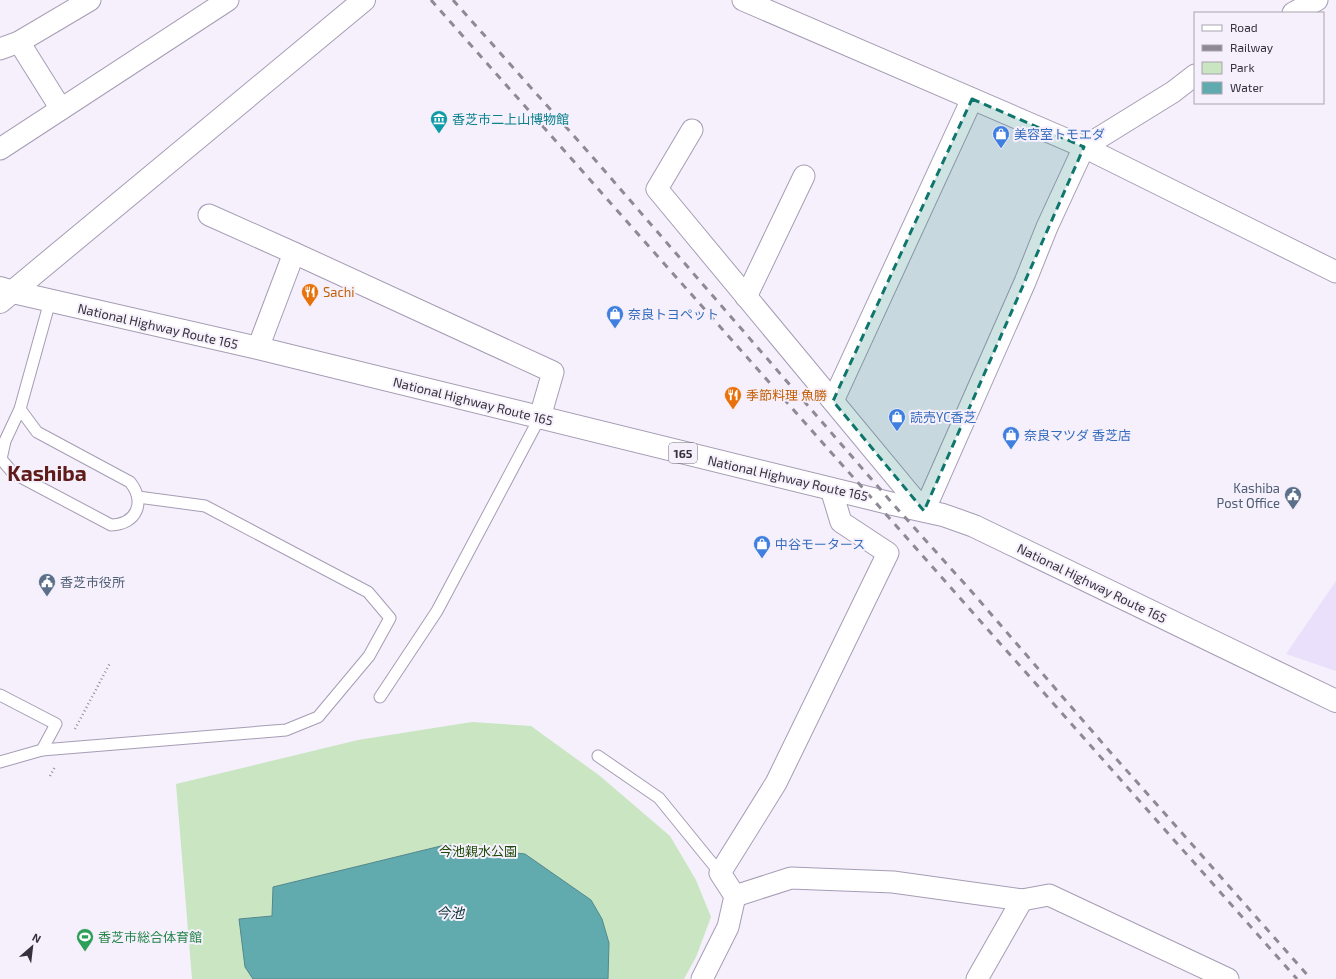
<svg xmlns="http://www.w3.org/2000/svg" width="1336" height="979" font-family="'Exo 2','Noto Sans JP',sans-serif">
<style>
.built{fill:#ebe0fb}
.green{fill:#cae5c2}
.water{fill:#61abaf;stroke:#54878c}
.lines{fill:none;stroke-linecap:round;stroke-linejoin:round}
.lane-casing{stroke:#a69cb5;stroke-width:13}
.street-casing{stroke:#a69cb5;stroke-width:23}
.secondary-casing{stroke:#a69cb5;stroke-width:24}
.highway-casing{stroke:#a69cb5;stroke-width:24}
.path{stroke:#948f9a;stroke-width:2.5;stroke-dasharray:1 3;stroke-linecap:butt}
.lane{stroke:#fff;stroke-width:11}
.street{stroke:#fff;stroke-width:21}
.secondary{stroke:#fff;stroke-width:22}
.highway{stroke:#fff;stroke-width:22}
.rail{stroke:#8e8994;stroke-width:3;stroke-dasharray:7 7;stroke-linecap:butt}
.marked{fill:#0f766e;fill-opacity:0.2;stroke:#0f766e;stroke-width:3;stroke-dasharray:8 5;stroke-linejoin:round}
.labels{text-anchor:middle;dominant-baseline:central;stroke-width:4;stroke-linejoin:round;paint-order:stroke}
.shield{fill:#f5f0fb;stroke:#6f6b75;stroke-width:1}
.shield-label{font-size:12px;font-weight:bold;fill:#36323c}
.culture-label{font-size:13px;fill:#0d838f;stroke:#f5f0fb;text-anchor:start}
.shop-label{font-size:13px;fill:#366cbe;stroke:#f5f0fb;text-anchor:start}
.food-label{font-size:13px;fill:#c56008;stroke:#f5f0fb;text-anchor:start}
.street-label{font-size:13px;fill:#36323c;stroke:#f5f0fb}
.service-label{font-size:13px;fill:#4e5e75;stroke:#f5f0fb;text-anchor:end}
.park-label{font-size:13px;fill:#1e4a0a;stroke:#f5f0fb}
.leisure-label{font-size:13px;fill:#27864d;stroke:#f5f0fb;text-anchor:start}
.water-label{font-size:14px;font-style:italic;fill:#0e3436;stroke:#f5f0fb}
.town-label{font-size:21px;font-weight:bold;fill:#5f1b19;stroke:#f5f0fb}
</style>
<rect width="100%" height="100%" fill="#f5f0fb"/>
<path class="built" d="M 1336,581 L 1336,671 L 1286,654 Z"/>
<path class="green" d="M 472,722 L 531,726 L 600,776 L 670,836 L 696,880 L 711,917 L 696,957 L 684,979 L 192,979 L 176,784 L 358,740 Z"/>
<path class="water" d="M 445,845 L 525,854 L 591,900 L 602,919 L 609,943 L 608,979 L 253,979 L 245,967 L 239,919 L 272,916 L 273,887 Z"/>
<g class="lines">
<defs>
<g id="lane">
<path d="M 20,409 L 37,432 L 130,482 C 146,502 137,524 111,525 L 13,473 L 1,459 L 5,441 Z"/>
<path d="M 20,409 L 50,301"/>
<path d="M 0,695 L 56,724 L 42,750 L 0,762"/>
<path d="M 380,697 L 437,611 L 540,417"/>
<path d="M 42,750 L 286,730 L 318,717 L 369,656 L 390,618 L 368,592 L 205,506 L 138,497"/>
<path d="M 598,756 L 659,798 L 720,873"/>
</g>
<g id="street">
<path d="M 743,0 L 1084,147 L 1336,272"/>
<path d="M 1293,13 L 1317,0"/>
<path d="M 19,42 L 61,109"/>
<path d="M 0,49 L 19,42 L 90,0"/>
<path d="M 692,130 L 657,189 L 924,511 L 1025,282 L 1047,227 L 1084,147 L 1173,92 L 1195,75"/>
<path d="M 0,149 L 228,0"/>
<path d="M 209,215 L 294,253 L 553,372 L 540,417"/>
<path d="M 746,297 L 804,176"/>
<path d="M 258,348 L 294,253"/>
<path d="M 833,401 L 972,99"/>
<path d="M 831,489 L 841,522 L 888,553 L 776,783 L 720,873 L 735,896 L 791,878 L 893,882 L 1022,900 L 1049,895 L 1228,979"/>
<path d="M 702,979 L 728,927 L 735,896"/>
<path d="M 977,979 L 1022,900"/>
</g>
<path id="secondary" d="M 0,302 L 364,0"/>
<path id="highway" d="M 0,288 L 13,292 L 258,348 L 893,504 L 943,515 L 974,526 L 1336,701"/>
</defs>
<use href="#lane" class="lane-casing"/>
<use href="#street" class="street-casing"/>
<use href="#secondary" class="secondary-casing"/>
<use href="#highway" class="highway-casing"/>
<g class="path">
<path d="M 75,729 L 110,663"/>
<path d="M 50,776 L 55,767"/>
</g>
<use href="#lane" class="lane"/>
<use href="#street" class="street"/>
<use href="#secondary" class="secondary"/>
<use href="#highway" class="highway"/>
<g class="rail">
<path d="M 431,0 L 1297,979"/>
<path d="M 453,0 L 590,154 L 893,504 L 972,592 L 1105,746 L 1311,979"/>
</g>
</g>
<path class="marked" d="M 972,99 L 1084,147 L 924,511 L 833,401 Z"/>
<defs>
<symbol id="museum-pin" viewBox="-11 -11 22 30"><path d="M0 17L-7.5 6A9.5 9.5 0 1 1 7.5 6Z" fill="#0f9aa8" stroke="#f5f0fb"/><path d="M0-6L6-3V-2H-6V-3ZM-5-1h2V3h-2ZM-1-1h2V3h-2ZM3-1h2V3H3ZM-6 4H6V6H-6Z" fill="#fff"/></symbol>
<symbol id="shop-pin" viewBox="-11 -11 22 30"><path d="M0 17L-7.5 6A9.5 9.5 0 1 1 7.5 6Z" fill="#3f7fe0" stroke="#f5f0fb"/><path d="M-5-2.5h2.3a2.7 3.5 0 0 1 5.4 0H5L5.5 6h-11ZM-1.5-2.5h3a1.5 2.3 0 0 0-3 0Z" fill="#fff"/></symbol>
<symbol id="restaurant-pin" viewBox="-11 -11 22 30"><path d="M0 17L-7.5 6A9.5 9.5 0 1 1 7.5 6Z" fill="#e8710a" stroke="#f5f0fb"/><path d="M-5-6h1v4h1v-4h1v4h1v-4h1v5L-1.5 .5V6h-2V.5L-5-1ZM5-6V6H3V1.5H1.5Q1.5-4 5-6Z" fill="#fff"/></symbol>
<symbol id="civic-pin" viewBox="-11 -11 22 30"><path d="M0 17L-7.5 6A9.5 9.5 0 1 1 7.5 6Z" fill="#5c6f8a" stroke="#f5f0fb"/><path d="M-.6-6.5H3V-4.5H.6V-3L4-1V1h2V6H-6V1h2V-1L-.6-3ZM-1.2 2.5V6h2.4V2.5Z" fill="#fff"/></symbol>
<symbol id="stadium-pin" viewBox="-11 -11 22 30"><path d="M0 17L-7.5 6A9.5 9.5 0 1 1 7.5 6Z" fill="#2e9e5b" stroke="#f5f0fb"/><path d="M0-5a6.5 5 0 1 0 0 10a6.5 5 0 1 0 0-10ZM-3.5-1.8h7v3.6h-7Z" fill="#fff"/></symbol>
</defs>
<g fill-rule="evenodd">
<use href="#museum-pin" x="429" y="109" width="20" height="27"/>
<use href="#shop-pin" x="991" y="124" width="20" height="27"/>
<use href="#restaurant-pin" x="300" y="282" width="20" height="27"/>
<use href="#shop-pin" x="605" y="304" width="20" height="27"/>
<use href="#restaurant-pin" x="723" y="385" width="20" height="27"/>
<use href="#shop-pin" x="887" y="407" width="20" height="27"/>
<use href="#shop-pin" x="1001" y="425" width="20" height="27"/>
<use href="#civic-pin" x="1283" y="485" width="20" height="27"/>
<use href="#shop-pin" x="752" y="534" width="20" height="27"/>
<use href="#civic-pin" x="37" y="572" width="20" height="27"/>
<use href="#stadium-pin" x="75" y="927" width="20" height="27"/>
</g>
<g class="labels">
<rect class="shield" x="669" y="443" width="28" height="20" rx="3"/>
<g class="shield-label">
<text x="683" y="453">165</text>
</g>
<g class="culture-label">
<text x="452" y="119">香芝市二上山博物館</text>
</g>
<g class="shop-label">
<text x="1014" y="134">美容室トモエダ</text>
<text x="628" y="314">奈良トヨペット</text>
<text x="910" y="417">読売YC香芝</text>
<text x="1024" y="435">奈良マツダ 香芝店</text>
<text x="775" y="544">中谷モータース</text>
</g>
<g class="food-label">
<text x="323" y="292">Sachi</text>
<text x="746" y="395">季節料理 魚勝</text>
</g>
<g class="street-label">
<text transform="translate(158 326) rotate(13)">National Highway Route 165</text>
<text transform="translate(473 401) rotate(14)">National Highway Route 165</text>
<text transform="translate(788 478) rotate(13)">National Highway Route 165</text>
<text transform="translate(1092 583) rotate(26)">National Highway Route 165</text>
</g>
<g class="service-label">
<text x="1280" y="488">Kashiba<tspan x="1280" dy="15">Post Office</tspan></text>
<text x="60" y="582" text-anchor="start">香芝市役所</text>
</g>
<g class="park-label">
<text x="478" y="851">今池親水公園</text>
</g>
<g class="leisure-label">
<text x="98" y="937">香芝市総合体育館</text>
</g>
<g class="water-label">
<text x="450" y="912">今池</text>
</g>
<g class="town-label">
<text x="47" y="472">Kashiba</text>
</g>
</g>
<rect x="1194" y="12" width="130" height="92" fill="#f5f0fb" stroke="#a9a4af"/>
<rect x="1202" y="25" width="20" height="6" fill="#ffffff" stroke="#a9a4af"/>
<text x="1230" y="32" font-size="12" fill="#36323c">Road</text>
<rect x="1202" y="45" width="20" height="6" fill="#8e8994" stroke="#a9a4af"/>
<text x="1230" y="52" font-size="12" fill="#36323c">Railway</text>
<rect x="1202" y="62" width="20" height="12" fill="#cae5c2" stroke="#a9a4af"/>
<text x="1230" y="72" font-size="12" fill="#36323c">Park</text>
<rect x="1202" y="82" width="20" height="12" fill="#61abaf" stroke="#a9a4af"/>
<text x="1230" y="92" font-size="12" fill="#36323c">Water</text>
<g transform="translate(32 947) rotate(28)" stroke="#f5f0fb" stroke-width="3" paint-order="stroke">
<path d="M0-3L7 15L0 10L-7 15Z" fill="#36323c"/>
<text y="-6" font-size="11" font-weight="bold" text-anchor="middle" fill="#36323c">N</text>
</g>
</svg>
